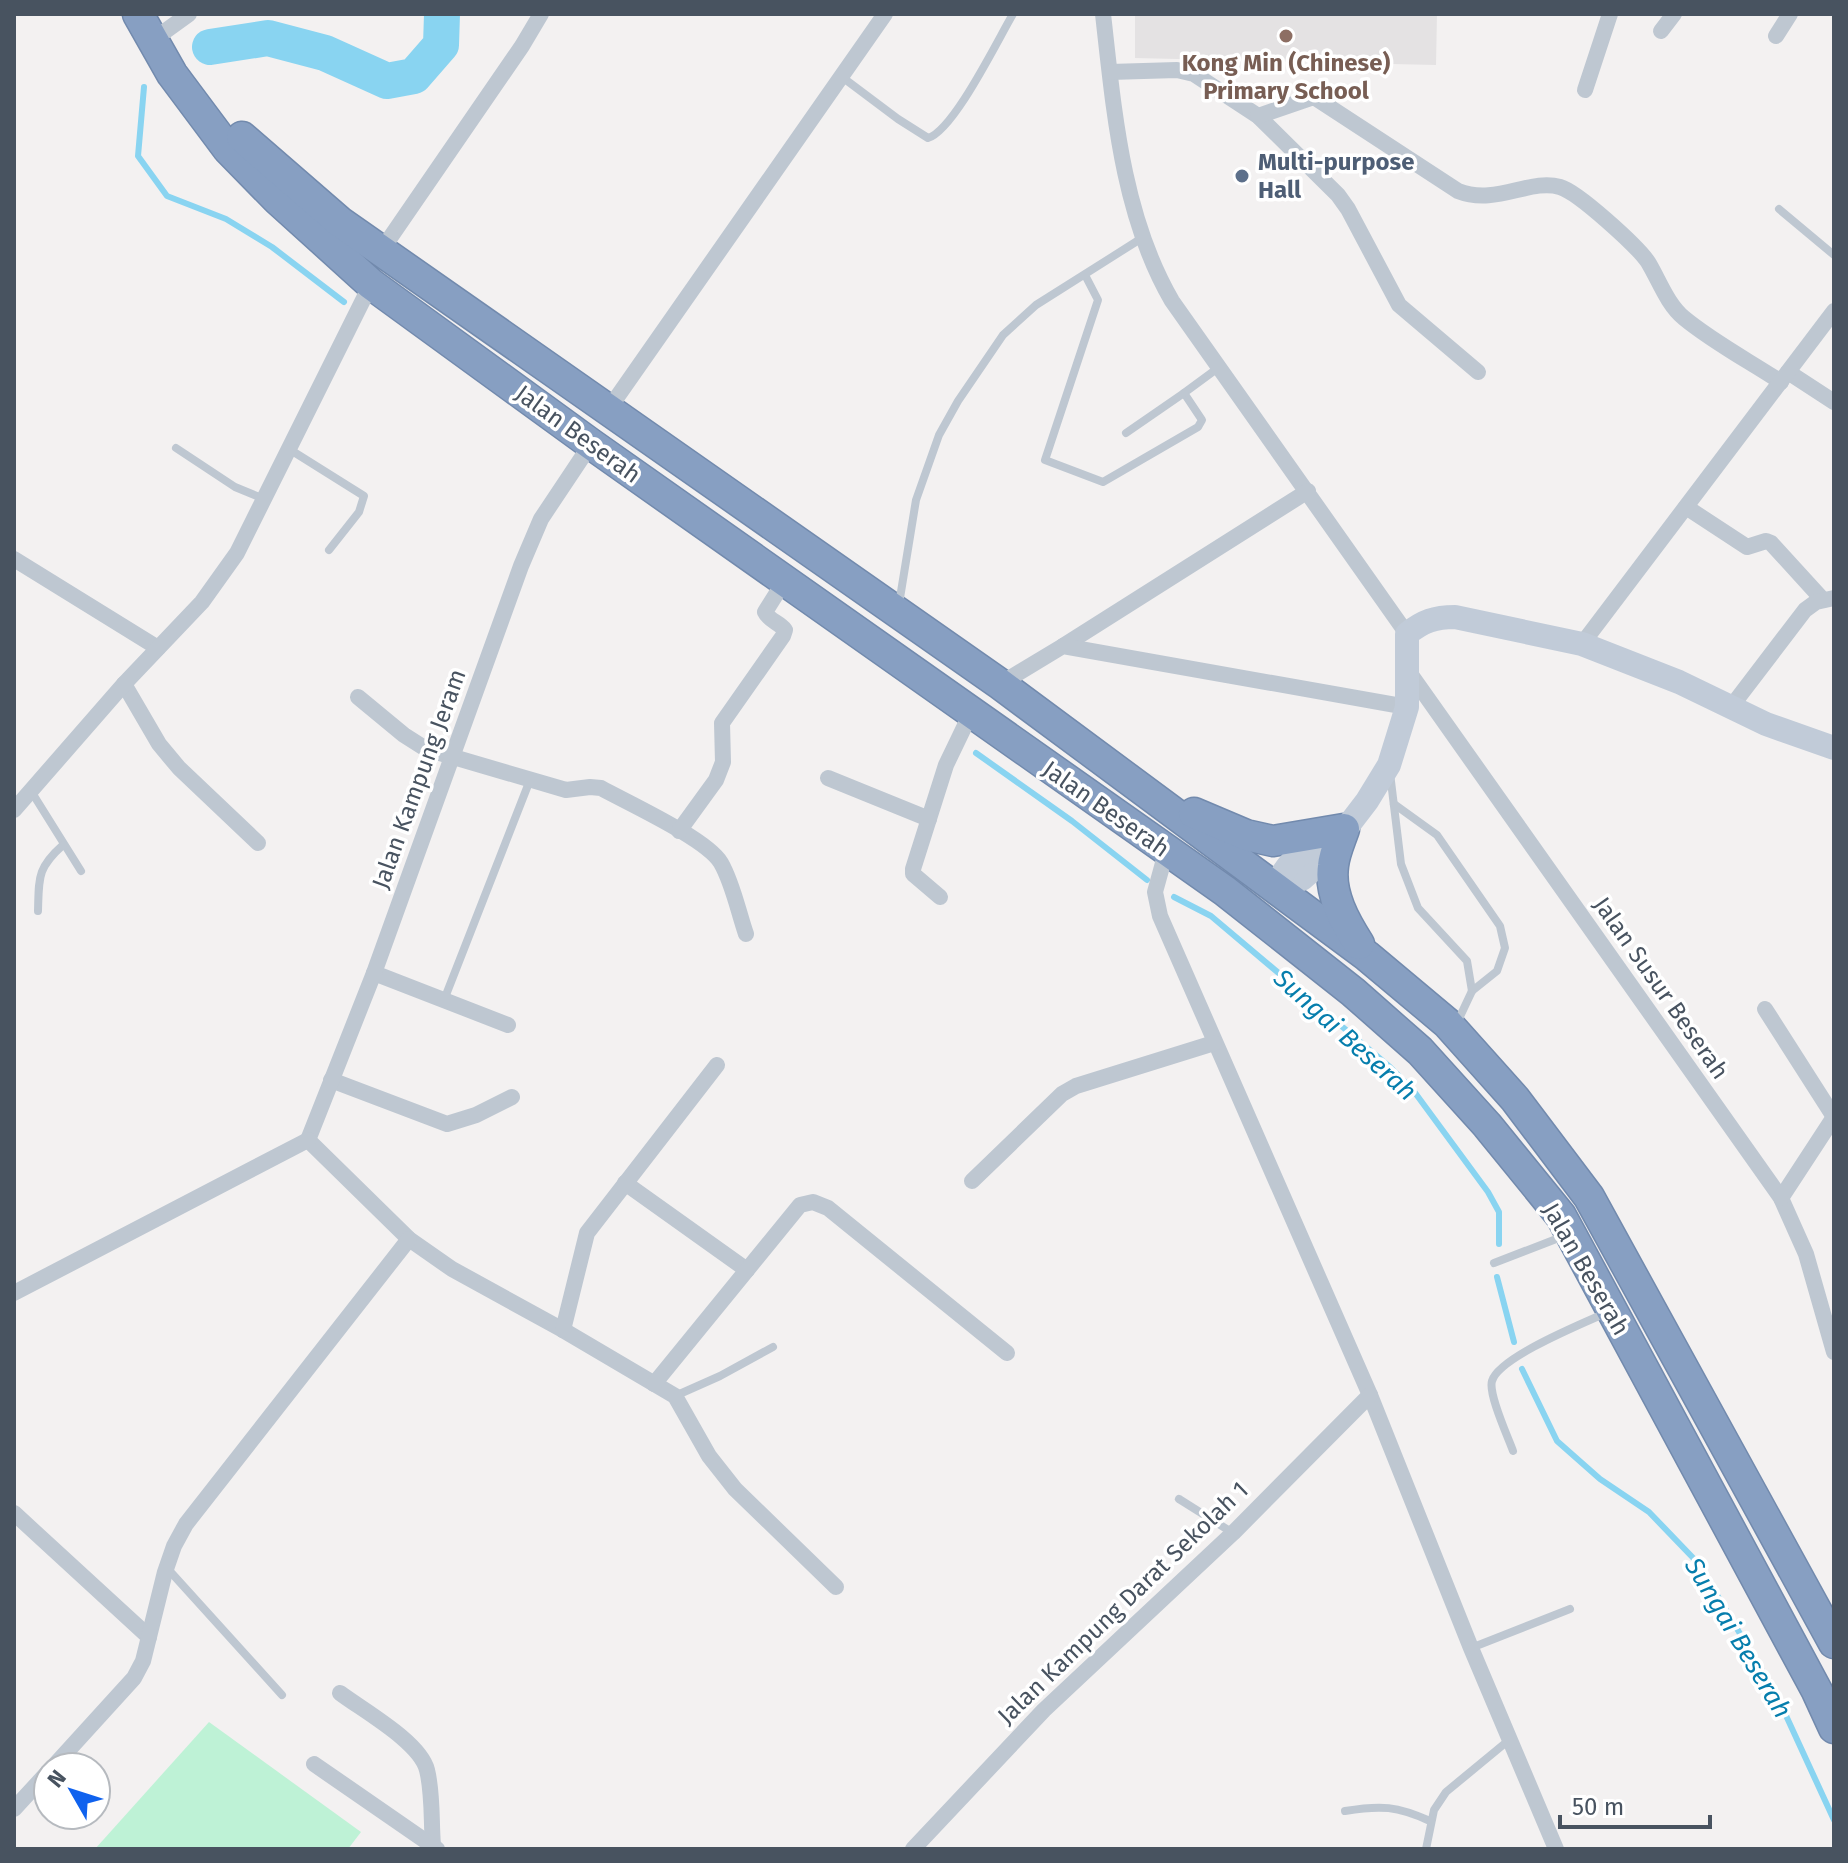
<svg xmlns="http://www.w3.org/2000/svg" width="1848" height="1863" font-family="'Fira Sans',sans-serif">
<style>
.education{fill:#e4e2e3}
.green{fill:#bef2d6}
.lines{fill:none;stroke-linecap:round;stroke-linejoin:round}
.stream{stroke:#89d4f1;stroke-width:6}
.river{stroke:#89d4f1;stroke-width:36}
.highway-casing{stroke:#728aad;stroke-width:33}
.lane{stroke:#bec7d1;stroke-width:8}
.street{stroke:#bec7d1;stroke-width:16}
.secondary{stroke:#c1cbd8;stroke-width:24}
.highway{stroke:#879fc2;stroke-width:30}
.education-dot{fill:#8d6e63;stroke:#fff;stroke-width:3}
.service-dot{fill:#5c6f8a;stroke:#fff;stroke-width:3}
.labels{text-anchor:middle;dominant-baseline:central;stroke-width:7;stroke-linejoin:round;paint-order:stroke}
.education-label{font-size:24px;font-weight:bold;fill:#785e54;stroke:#fff}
.service-label{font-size:24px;font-weight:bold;fill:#4e5e75;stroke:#fff;text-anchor:start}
.street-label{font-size:24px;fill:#485360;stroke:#fff}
.water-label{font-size:26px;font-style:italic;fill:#067ead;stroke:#fff}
</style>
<rect width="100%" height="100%" fill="#f3f1f1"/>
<path class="education" d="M 1135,14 L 1437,14 L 1436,65 L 1135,58 Z"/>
<path class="green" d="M 209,1722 L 361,1832 L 348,1849 L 95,1849 Z"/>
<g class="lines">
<g class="stream">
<path d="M 144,87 L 138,156 L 167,196 L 226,219 L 272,247 L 344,302"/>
<path d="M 976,753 L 1072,821 L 1147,880"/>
<path d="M 1174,897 L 1211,916 L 1390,1067 L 1413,1090 L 1488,1192 L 1499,1212 L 1499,1244"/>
<path d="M 1497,1277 L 1514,1342"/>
<path d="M 1522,1369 L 1557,1441 L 1600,1479 L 1649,1512 L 1698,1563 L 1777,1696 L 1834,1820"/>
</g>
<path class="river" d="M 210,47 L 268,38 L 325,53 L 387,81 L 414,76 L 441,45 L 442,14"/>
<defs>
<g id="highway">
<path d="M 138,14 L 172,74 L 228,149 L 277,199 L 371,284 L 591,444 L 1225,891 L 1353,992 L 1420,1051 L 1487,1125 L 1561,1216 L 1817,1691 L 1834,1728"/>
<path d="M 242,137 L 340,222 L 1000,684 L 1367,956 L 1447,1023 L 1515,1099 L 1589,1197 L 1834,1643"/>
<path d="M 1194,813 L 1246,835 L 1273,841 L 1344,829 C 1340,841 1334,854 1333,866 C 1329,894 1345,922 1359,944"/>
</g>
</defs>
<use href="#highway" class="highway-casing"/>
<g class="lane">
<path d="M 842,77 L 898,119 L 928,138 C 954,130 997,41 1013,14"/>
<path d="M 1779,209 L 1834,255"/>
<path d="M 1085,275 L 1098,300 L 1045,460 L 1103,482 L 1198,427 L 1202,420 L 1184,393 L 1218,368"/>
<path d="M 1126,433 L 1184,393"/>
<path d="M 176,448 L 235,487 L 264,499"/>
<path d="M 289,449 L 364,496 L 359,512 L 329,550"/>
<path d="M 899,604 L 916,500 L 939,435 L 958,401 L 1003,335 L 1036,305 L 1142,238"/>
<path d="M 1390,773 L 1401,864 L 1418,908 L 1467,961 L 1472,991 L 1456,1025"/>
<path d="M 31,791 L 81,871"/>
<path d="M 1394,804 L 1437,835 L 1500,926 L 1505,948 L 1497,971 L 1472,991"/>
<path d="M 38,911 C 39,878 37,868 63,845"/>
<path d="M 444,1000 L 530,780"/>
<path d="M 1494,1263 L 1564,1236"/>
<path d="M 675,1396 L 720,1376 L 773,1347"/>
<path d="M 1513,1451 C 1508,1437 1488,1394 1492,1381 C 1499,1357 1584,1323 1608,1312"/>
<path d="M 1179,1499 L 1233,1533"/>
<path d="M 167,1568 L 282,1695"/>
<path d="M 1471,1648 L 1570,1609"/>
<path d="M 1345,1811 C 1381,1805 1397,1806 1430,1821"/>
<path d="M 1426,1849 L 1434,1810 L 1446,1792 L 1509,1740"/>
</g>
<g class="street">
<path d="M 1103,14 C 1114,111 1122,215 1172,301 L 1407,634"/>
<path d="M 1661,31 L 1674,14"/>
<path d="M 1776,36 L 1790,14"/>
<path d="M 153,40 L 189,14"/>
<path d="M 1110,72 L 1177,70 L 1194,74 L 1258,116 L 1338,195 L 1348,209 L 1399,305 L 1478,372"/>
<path d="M 1585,90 L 1610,14"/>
<path d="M 1258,116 L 1314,97 L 1458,191 C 1496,206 1530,178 1560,187 C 1578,192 1637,246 1648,262 C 1659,280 1667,304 1684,318 C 1713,342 1749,361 1781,382"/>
<path d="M 381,251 L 522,46 L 541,14"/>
<path d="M 1788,372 L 1834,402"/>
<path d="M 608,410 L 885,14"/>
<path d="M 1686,507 L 1747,547 L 1766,541 L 1771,543 L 1823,600"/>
<path d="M 14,559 L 158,648"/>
<path d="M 1582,644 L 1834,311"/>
<path d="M 1063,646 L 1308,491"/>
<path d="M 1409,672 L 1781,1198 L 1806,1254 L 1834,1352"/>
<path d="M 124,684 L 159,744 L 179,768 L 258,843"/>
<path d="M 1000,684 L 1063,646 L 1407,707"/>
<path d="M 358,697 L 404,735 L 426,749 L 566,790 L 590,787 L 601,788 C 628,803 707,839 721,863 C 733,884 738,911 746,934"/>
<path d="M 1731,707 L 1805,610 L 1816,602 L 1834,598"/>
<path d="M 828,778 L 929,819"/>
<path d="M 14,810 L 124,684 L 202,602 L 237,553 L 371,284"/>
<path d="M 679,831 L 716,780 L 723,762 L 722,723 L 783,636 L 785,630 C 779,622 769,621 765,612 L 785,580"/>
<path d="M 1166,852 L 1155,892 L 1160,916 L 1370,1395 L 1471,1648 L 1556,1849"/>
<path d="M 940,897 L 913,874 L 913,869 L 946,765 L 971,713"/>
<path d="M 374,973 L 508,1025"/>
<path d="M 1765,1009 L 1834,1117"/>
<path d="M 331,1080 L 447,1124 L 476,1115 L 512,1097"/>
<path d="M 308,1140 L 374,973 L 521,566 L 541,519 L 591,444"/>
<path d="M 308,1140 L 409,1239 L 452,1269 L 563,1330 L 675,1396 L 709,1456 L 735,1489 L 836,1587"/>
<path d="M 972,1181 L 1062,1094 L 1076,1086 L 1214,1043"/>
<path d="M 625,1183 L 747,1270"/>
<path d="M 1781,1198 L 1834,1117"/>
<path d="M 14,1293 L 308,1140"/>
<path d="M 563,1330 L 587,1233 L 717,1065"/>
<path d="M 654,1384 L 800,1205 L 813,1202 L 828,1208 L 1007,1353"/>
<path d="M 14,1513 L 149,1637"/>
<path d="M 340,1693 C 364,1711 420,1742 427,1770 C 433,1794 431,1822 433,1845"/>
<path d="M 314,1764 L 437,1849"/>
<path d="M 53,1767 L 134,1678 L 143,1661 L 165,1572 L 174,1546 L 186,1524 L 409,1239"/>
<path d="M 14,1809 L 48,1772"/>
<path d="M 913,1849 L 1044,1710 L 1233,1533 L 1370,1395"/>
</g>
<g class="secondary">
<path d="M 1276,888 L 1302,879 L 1318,865 L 1367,801 L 1389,765 L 1407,707 L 1407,634 C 1423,621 1435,617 1455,617 L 1582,644 L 1679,682 L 1766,724 L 1834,748"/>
<path d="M 1276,888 C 1285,861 1306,848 1331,835"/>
</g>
<use href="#highway" class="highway"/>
</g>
<circle class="education-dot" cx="1286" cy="36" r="8"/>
<circle class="service-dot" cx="1242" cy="176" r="8"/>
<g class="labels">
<g class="education-label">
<text x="1286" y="63">Kong Min (Chinese)<tspan x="1286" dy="28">Primary School</tspan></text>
</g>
<g class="service-label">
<text x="1258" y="162">Multi-purpose<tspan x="1258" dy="28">Hall</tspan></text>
</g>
<g class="street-label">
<text transform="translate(578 434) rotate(36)">Jalan Beserah</text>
<text transform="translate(419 779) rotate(-70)">Jalan Kampung Jeram</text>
<text transform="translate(1106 809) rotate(35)">Jalan Beserah</text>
<text transform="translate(1661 988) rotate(55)">Jalan Susur Beserah</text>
<text transform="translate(1586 1269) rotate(60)">Jalan Beserah</text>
<text transform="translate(1123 1603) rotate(-44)">Jalan Kampung Darat Sekolah 1</text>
</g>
<g class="water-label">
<text transform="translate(1345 1035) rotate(42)">Sungai Beserah</text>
<text transform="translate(1738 1638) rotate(59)">Sungai Beserah</text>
</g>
</g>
<rect width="1848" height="1863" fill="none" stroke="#485360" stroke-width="32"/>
<g transform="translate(72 1791) rotate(309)"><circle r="38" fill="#ffffff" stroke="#b6babf" stroke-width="2"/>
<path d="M0-6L14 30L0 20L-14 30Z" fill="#1062ee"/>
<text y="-12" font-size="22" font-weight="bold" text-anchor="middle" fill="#485360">N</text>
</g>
<path d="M1560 1815v12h150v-12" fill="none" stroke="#485360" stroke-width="4"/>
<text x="1572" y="1815" font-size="24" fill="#485360" stroke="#ffffff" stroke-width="6" paint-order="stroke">50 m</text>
</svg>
